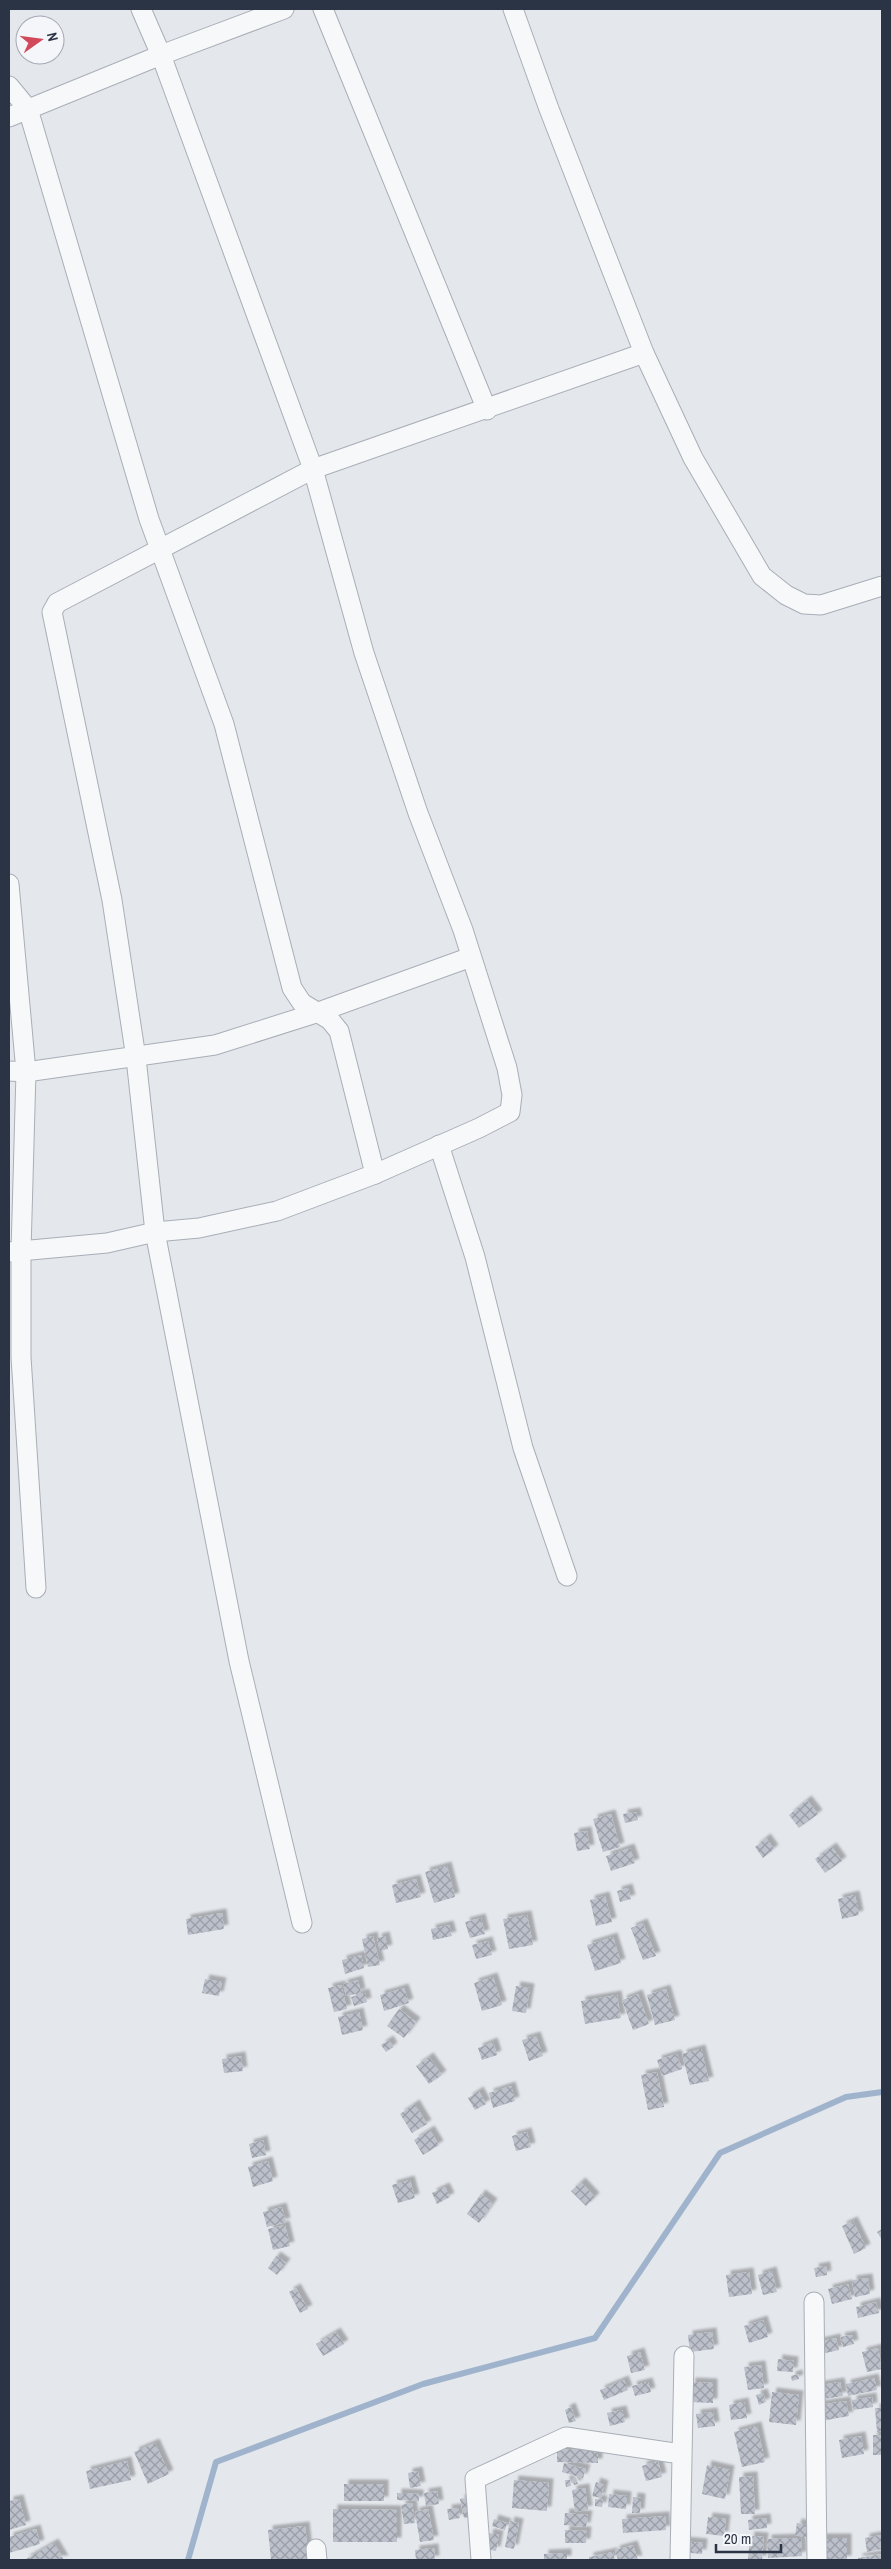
<svg xmlns="http://www.w3.org/2000/svg" width="891" height="2569" font-family="'Archivo Narrow',sans-serif">
<style>
.lines{fill:none;stroke-linecap:round;stroke-linejoin:round}
.stream{stroke:#9fb4cc;stroke-width:6}
.building{fill:url(#building-cross-hatch);filter:url(#shadow)}
.minor-casing{stroke:#a9aeb7;stroke-width:21}
.minor{stroke:#f7f8fa;stroke-width:19}
</style>
<defs>
<pattern id="building-cross-hatch" width="8" height="8" patternUnits="userSpaceOnUse" patternTransform="scale(1.25)"><rect width="8" height="8" fill="#bbc0ca"/><path d="M0 0l8 8M0 8l8-8" fill="none" stroke="#989da6"/></pattern>
<filter id="shadow"><feDropShadow dx="4.5" dy="-4.5" stdDeviation="1" flood-color="#0004"/></filter>
</defs>
<rect width="100%" height="100%" fill="#e4e7ec"/>
<g class="lines">
<path class="stream" d="M 188,2560 L 216,2462 L 423,2384 L 595,2338 L 720,2153 L 846,2097 L 882,2092"/>
</g>
<g class="building">
<path d="M 807,1800 L 818,1814 L 799,1828 L 789,1815 Z"/>
<path d="M 636,1812 L 638,1820 L 625,1823 L 623,1814 Z"/>
<path d="M 611,1814 L 620,1847 L 603,1852 L 593,1819 Z"/>
<path d="M 587,1831 L 590,1849 L 577,1851 L 574,1833 Z"/>
<path d="M 766,1838 L 774,1849 L 763,1858 L 755,1847 Z"/>
<path d="M 832,1847 L 842,1861 L 825,1873 L 815,1859 Z"/>
<path d="M 630,1848 L 635,1863 L 611,1871 L 606,1856 Z"/>
<path d="M 447,1866 L 455,1897 L 434,1903 L 425,1872 Z"/>
<path d="M 416,1879 L 421,1897 L 396,1903 L 392,1885 Z"/>
<path d="M 628,1888 L 631,1899 L 620,1902 L 617,1891 Z"/>
<path d="M 855,1895 L 859,1915 L 842,1919 L 838,1899 Z"/>
<path d="M 605,1896 L 612,1922 L 596,1926 L 590,1900 Z"/>
<path d="M 222,1913 L 224,1929 L 188,1935 L 186,1919 Z"/>
<path d="M 527,1915 L 533,1945 L 509,1949 L 503,1919 Z"/>
<path d="M 481,1918 L 485,1934 L 470,1938 L 465,1922 Z"/>
<path d="M 643,1923 L 656,1956 L 643,1960 L 631,1928 Z"/>
<path d="M 449,1925 L 452,1936 L 433,1940 L 431,1929 Z"/>
<path d="M 373,1936 L 380,1965 L 368,1967 L 362,1939 Z"/>
<path d="M 385,1936 L 388,1949 L 380,1951 L 377,1938 Z"/>
<path d="M 613,1937 L 621,1963 L 595,1971 L 587,1945 Z"/>
<path d="M 488,1941 L 492,1955 L 476,1959 L 472,1945 Z"/>
<path d="M 361,1955 L 364,1968 L 345,1974 L 342,1960 Z"/>
<path d="M 493,1977 L 502,2005 L 482,2011 L 474,1983 Z"/>
<path d="M 205,1979 L 222,1982 L 219,1996 L 202,1993 Z"/>
<path d="M 358,1980 L 361,1993 L 346,1996 L 343,1984 Z"/>
<path d="M 341,1985 L 347,2009 L 334,2012 L 328,1988 Z"/>
<path d="M 516,1986 L 530,1988 L 526,2013 L 512,2011 Z"/>
<path d="M 404,1988 L 409,2003 L 384,2011 L 380,1995 Z"/>
<path d="M 666,1989 L 675,2020 L 655,2025 L 647,1995 Z"/>
<path d="M 365,1993 L 367,2002 L 354,2006 L 351,1997 Z"/>
<path d="M 638,1994 L 649,2024 L 633,2030 L 622,2000 Z"/>
<path d="M 617,1995 L 621,2018 L 585,2024 L 581,2001 Z"/>
<path d="M 399,2009 L 416,2022 L 404,2038 L 387,2026 Z"/>
<path d="M 359,2012 L 363,2030 L 342,2035 L 338,2017 Z"/>
<path d="M 536,2036 L 543,2056 L 529,2061 L 522,2040 Z"/>
<path d="M 389,2040 L 393,2047 L 386,2052 L 381,2045 Z"/>
<path d="M 493,2042 L 497,2055 L 482,2060 L 478,2048 Z"/>
<path d="M 701,2049 L 709,2081 L 690,2085 L 682,2054 Z"/>
<path d="M 677,2054 L 682,2069 L 662,2076 L 657,2060 Z"/>
<path d="M 241,2056 L 243,2071 L 224,2073 L 222,2059 Z"/>
<path d="M 429,2057 L 442,2075 L 429,2084 L 416,2066 Z"/>
<path d="M 657,2072 L 664,2107 L 648,2110 L 641,2075 Z"/>
<path d="M 511,2086 L 515,2101 L 493,2108 L 489,2093 Z"/>
<path d="M 479,2091 L 486,2104 L 475,2110 L 468,2098 Z"/>
<path d="M 415,2104 L 427,2124 L 412,2133 L 400,2114 Z"/>
<path d="M 430,2130 L 439,2145 L 423,2155 L 414,2140 Z"/>
<path d="M 527,2132 L 531,2147 L 516,2151 L 512,2136 Z"/>
<path d="M 263,2140 L 266,2155 L 252,2158 L 249,2144 Z"/>
<path d="M 268,2161 L 273,2181 L 253,2187 L 248,2167 Z"/>
<path d="M 410,2180 L 415,2198 L 398,2203 L 392,2185 Z"/>
<path d="M 581,2182 L 595,2197 L 586,2206 L 571,2191 Z"/>
<path d="M 445,2187 L 450,2197 L 437,2204 L 432,2193 Z"/>
<path d="M 481,2194 L 493,2203 L 479,2223 L 467,2214 Z"/>
<path d="M 282,2207 L 286,2222 L 267,2227 L 263,2212 Z"/>
<path d="M 853,2221 L 866,2248 L 854,2254 L 842,2226 Z"/>
<path d="M 285,2225 L 290,2246 L 273,2250 L 268,2229 Z"/>
<path d="M 882,2229 L 882,2240 L 877,2232 Z"/>
<path d="M 276,2256 L 286,2263 L 277,2275 L 268,2268 Z"/>
<path d="M 826,2266 L 827,2275 L 816,2277 L 814,2268 Z"/>
<path d="M 772,2271 L 777,2292 L 763,2295 L 758,2275 Z"/>
<path d="M 749,2272 L 752,2294 L 729,2297 L 726,2275 Z"/>
<path d="M 868,2278 L 870,2294 L 855,2297 L 852,2280 Z"/>
<path d="M 848,2284 L 852,2299 L 832,2304 L 828,2289 Z"/>
<path d="M 296,2288 L 308,2309 L 300,2313 L 289,2292 Z"/>
<path d="M 876,2302 L 879,2313 L 858,2318 L 856,2307 Z"/>
<path d="M 763,2320 L 768,2337 L 749,2343 L 744,2326 Z"/>
<path d="M 336,2332 L 344,2344 L 323,2356 L 316,2344 Z"/>
<path d="M 712,2332 L 714,2349 L 690,2352 L 688,2335 Z"/>
<path d="M 852,2335 L 854,2344 L 843,2347 L 840,2337 Z"/>
<path d="M 836,2338 L 839,2350 L 821,2354 L 818,2342 Z"/>
<path d="M 878,2348 L 882,2369 L 867,2372 L 862,2352 Z"/>
<path d="M 640,2352 L 645,2370 L 631,2373 L 627,2356 Z"/>
<path d="M 778,2359 L 794,2361 L 793,2372 L 777,2371 Z"/>
<path d="M 761,2365 L 764,2388 L 748,2390 L 744,2367 Z"/>
<path d="M 798,2374 L 799,2379 L 792,2381 L 791,2376 Z"/>
<path d="M 874,2378 L 877,2390 L 848,2396 L 846,2384 Z"/>
<path d="M 624,2380 L 628,2390 L 604,2400 L 600,2390 Z"/>
<path d="M 648,2382 L 651,2392 L 635,2396 L 632,2386 Z"/>
<path d="M 691,2382 L 713,2383 L 713,2403 L 690,2402 Z"/>
<path d="M 840,2382 L 843,2396 L 818,2400 L 815,2386 Z"/>
<path d="M 772,2392 L 799,2395 L 796,2425 L 769,2422 Z"/>
<path d="M 763,2393 L 766,2402 L 759,2405 L 756,2395 Z"/>
<path d="M 872,2397 L 873,2407 L 853,2410 L 852,2400 Z"/>
<path d="M 846,2401 L 849,2416 L 821,2421 L 818,2405 Z"/>
<path d="M 744,2402 L 747,2418 L 731,2420 L 729,2405 Z"/>
<path d="M 571,2407 L 576,2421 L 569,2423 L 565,2410 Z"/>
<path d="M 875,2408 L 882,2408 L 882,2431 L 877,2432 Z"/>
<path d="M 622,2410 L 625,2422 L 610,2426 L 607,2413 Z"/>
<path d="M 713,2412 L 715,2426 L 698,2428 L 696,2414 Z"/>
<path d="M 757,2426 L 765,2462 L 742,2467 L 734,2432 Z"/>
<rect x="873" y="2435" width="9" height="20"/>
<path d="M 861,2436 L 864,2454 L 842,2458 L 839,2440 Z"/>
<path d="M 155,2443 L 169,2474 L 148,2484 L 134,2452 Z"/>
<path d="M 557,2449 L 598,2450 L 598,2463 L 557,2462 Z"/>
<path d="M 127,2461 L 131,2480 L 90,2489 L 86,2471 Z"/>
<path d="M 658,2461 L 662,2477 L 646,2481 L 642,2466 Z"/>
<path d="M 564,2463 L 586,2469 L 583,2478 L 562,2472 Z"/>
<path d="M 707,2465 L 730,2470 L 725,2499 L 702,2494 Z"/>
<path d="M 418,2471 L 421,2486 L 410,2488 L 408,2473 Z"/>
<path d="M 753,2476 L 755,2514 L 741,2514 L 739,2477 Z"/>
<path d="M 576,2478 L 578,2484 L 574,2485 L 572,2479 Z"/>
<path d="M 514,2480 L 549,2483 L 547,2511 L 512,2508 Z"/>
<path d="M 565,2480 L 570,2480 L 571,2486 L 566,2487 Z"/>
<path d="M 596,2482 L 604,2485 L 601,2498 L 592,2496 Z"/>
<rect x="344" y="2484" width="40" height="17"/>
<path d="M 585,2488 L 588,2510 L 575,2512 L 572,2490 Z"/>
<path d="M 437,2491 L 439,2504 L 426,2506 L 424,2493 Z"/>
<path d="M 397,2493 L 419,2494 L 419,2501 L 397,2500 Z"/>
<path d="M 609,2494 L 627,2496 L 626,2509 L 608,2507 Z"/>
<path d="M 472,2497 L 476,2516 L 464,2518 L 460,2499 Z"/>
<path d="M 633,2497 L 641,2498 L 640,2513 L 632,2513 Z"/>
<path d="M 19,2499 L 26,2525 L 9,2530 L 9,2501 Z"/>
<path d="M 595,2499 L 603,2500 L 602,2507 L 595,2506 Z"/>
<path d="M 412,2503 L 415,2523 L 404,2524 L 401,2505 Z"/>
<path d="M 458,2508 L 460,2518 L 449,2520 L 447,2509 Z"/>
<path d="M 333,2509 L 397,2510 L 397,2542 L 333,2542 Z"/>
<path d="M 428,2509 L 434,2540 L 420,2542 L 415,2512 Z"/>
<path d="M 565,2513 L 588,2515 L 586,2527 L 564,2525 Z"/>
<path d="M 665,2516 L 666,2530 L 623,2533 L 622,2519 Z"/>
<path d="M 708,2517 L 726,2519 L 724,2536 L 706,2534 Z"/>
<path d="M 766,2518 L 767,2528 L 749,2530 L 748,2520 Z"/>
<path d="M 494,2519 L 507,2523 L 505,2530 L 492,2526 Z"/>
<path d="M 510,2521 L 519,2523 L 514,2549 L 505,2547 Z"/>
<path d="M 797,2523 L 812,2526 L 809,2538 L 795,2535 Z"/>
<path d="M 305,2526 L 309,2560 L 271,2560 L 268,2530 Z"/>
<path d="M 36,2529 L 40,2544 L 9,2553 L 9,2537 Z"/>
<path d="M 565,2530 L 587,2531 L 586,2543 L 565,2543 Z"/>
<path d="M 489,2533 L 499,2535 L 496,2551 L 486,2549 Z"/>
<path d="M 882,2535 L 882,2549 L 867,2552 L 865,2538 Z"/>
<path d="M 750,2536 L 764,2537 L 762,2560 L 748,2560 Z"/>
<path d="M 801,2538 L 802,2556 L 768,2558 L 767,2539 Z"/>
<rect x="821" y="2538" width="26" height="22"/>
<path d="M 682,2541 L 703,2543 L 702,2554 L 681,2552 Z"/>
<path d="M 54,2543 L 64,2560 L 24,2560 Z"/>
<path d="M 633,2545 L 638,2560 L 618,2560 L 615,2550 Z"/>
<path d="M 434,2548 L 435,2560 L 416,2560 L 415,2550 Z"/>
<path d="M 613,2552 L 615,2560 L 589,2560 L 589,2557 Z"/>
<path d="M 567,2553 L 567,2560 L 544,2560 L 544,2554 Z"/>
<path d="M 882,2554 L 882,2560 L 858,2560 L 858,2558 Z"/>
</g>
<g class="lines">
<defs>
<g id="minor">
<path d="M 323,9 L 487,410"/>
<path d="M 513,9 L 549,109 L 644,353 L 693,458 L 762,576 L 786,595 L 804,604 L 821,605 L 882,586"/>
<path d="M 9,86 L 28,109 L 149,519 L 224,724 L 292,988 L 302,1003 L 330,1020 L 339,1031 L 375,1174"/>
<path d="M 9,117 L 161,55 L 284,9"/>
<path d="M 9,884 L 26,1072 L 21,1251 L 21,1357 L 36,1588"/>
<path d="M 9,1071 L 26,1072 L 215,1045 L 316,1013 L 471,957"/>
<path d="M 439,1145 L 475,1257 L 523,1448 L 567,1576"/>
<path d="M 9,1252 L 107,1243 L 155,1232 L 199,1228 L 277,1211 L 375,1174 L 479,1128 L 510,1112 L 512,1095 L 507,1068 L 463,930 L 418,813 L 364,653 L 313,469 L 161,55 L 141,9"/>
<path d="M 302,1923 L 239,1661 L 155,1232 L 136,1058 L 112,900 L 52,612 L 57,603 L 313,469 L 644,353"/>
<path d="M 814,2302 L 817,2560"/>
<path d="M 316,2549 L 317,2560"/>
<path d="M 481,2560 L 475,2479 L 566,2437 L 681,2454"/>
<path d="M 680,2560 L 684,2356"/>
</g>
</defs>
<use href="#minor" class="minor-casing"/>
<use href="#minor" class="minor"/>
</g>
<rect width="891" height="2569" fill="none" stroke="#2b3445" stroke-width="20"/>
<g transform="translate(40 40) rotate(76)"><circle r="24" fill="#f4f6f9" stroke="#a4a8b1"/>
<path d="M0-4L9 19L0 12L-9 19Z" fill="#d1495b"/>
<text y="-8" font-size="14" font-weight="bold" text-anchor="middle" fill="#2b3445">N</text>
</g>
<path d="M716 2544v8h65v-8" fill="none" stroke="#2b3445" stroke-width="2.5"/>
<text x="724" y="2544" font-size="15" fill="#2b3445" stroke="#f4f6f9" stroke-width="4" paint-order="stroke">20 m</text>
</svg>
